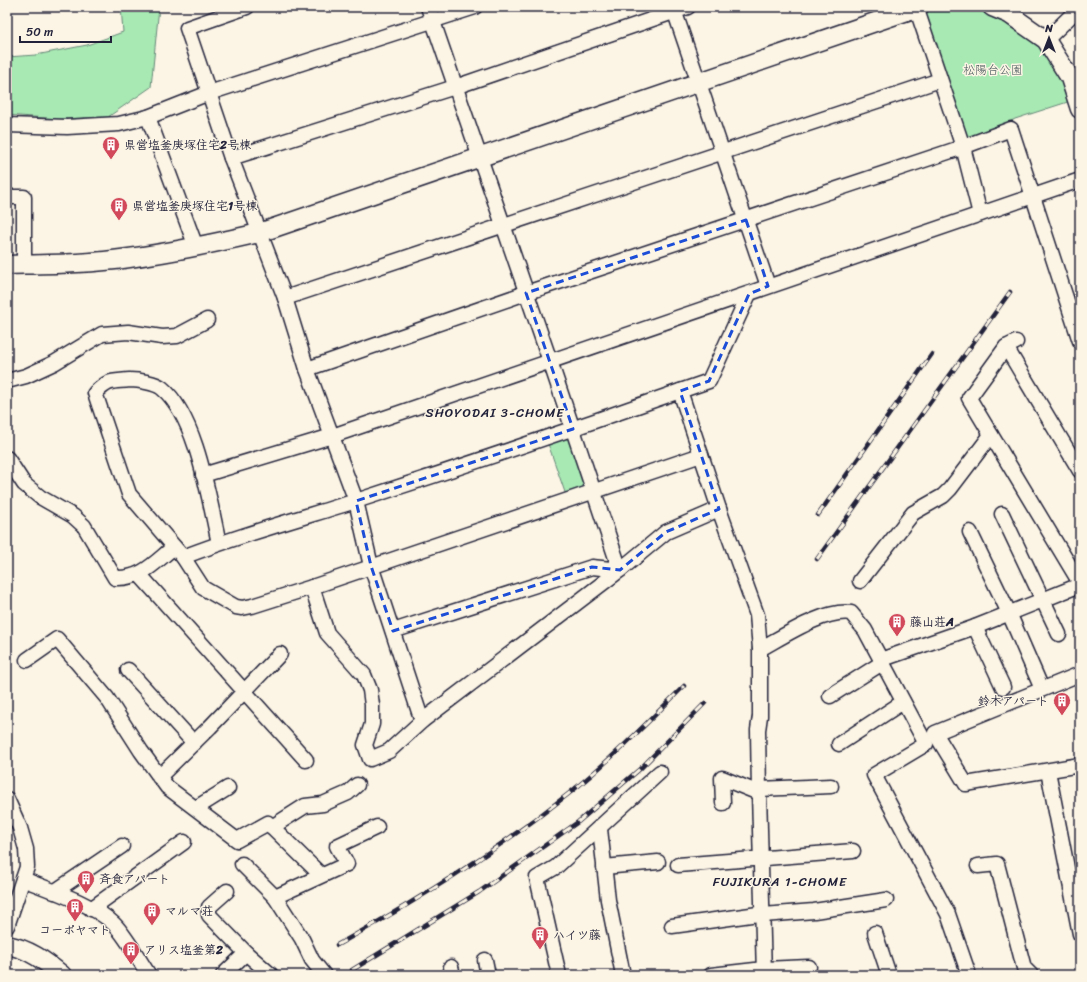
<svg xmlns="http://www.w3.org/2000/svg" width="1087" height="982" font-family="Sriracha,'Klee One',sans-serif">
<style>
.green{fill:#a8e9b3;stroke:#658677}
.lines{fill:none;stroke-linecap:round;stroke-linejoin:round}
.minor-casing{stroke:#22223b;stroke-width:17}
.tertiary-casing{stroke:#22223b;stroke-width:21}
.minor{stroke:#fcf5e5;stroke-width:14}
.tertiary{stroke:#fcf5e5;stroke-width:18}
.rail-casing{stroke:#22223b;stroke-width:4.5}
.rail{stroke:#fcf5e5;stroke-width:3;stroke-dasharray:9;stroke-linecap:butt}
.marked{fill:none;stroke:#1d4ed8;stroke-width:3;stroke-dasharray:8 5;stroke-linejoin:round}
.labels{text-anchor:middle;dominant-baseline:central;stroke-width:3;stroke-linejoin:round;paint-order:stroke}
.park-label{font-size:12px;fill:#445459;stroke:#fcf5e5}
.poi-label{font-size:12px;font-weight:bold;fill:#22223b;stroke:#fcf5e5;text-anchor:start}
.neighbourhood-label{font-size:13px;letter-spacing:1px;fill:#22223b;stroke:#fcf5e5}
</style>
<rect width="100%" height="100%" fill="#fcf5e5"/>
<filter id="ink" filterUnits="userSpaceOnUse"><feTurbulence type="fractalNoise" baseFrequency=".025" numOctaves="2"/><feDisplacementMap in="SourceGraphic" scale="8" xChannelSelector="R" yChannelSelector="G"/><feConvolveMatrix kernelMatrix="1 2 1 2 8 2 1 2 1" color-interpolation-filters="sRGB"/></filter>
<g filter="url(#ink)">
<g class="green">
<path d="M 121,7 L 159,7 L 151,87 L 108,117 L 59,119 L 7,115 L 7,57 L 36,55 L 87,45 L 123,32 Z"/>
<path d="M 923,7 L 990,7 L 1046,40 L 1077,99 L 1015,119 L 963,147 Z"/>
<path d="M 573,429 L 594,492 L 568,501 L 546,438 Z"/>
</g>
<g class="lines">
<defs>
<g id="minor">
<path d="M 247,7 L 187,28 L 231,158 L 285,298 L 307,369 L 356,501 L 371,566 L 422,721"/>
<path d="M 673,7 L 768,286"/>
<path d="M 916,7 L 963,147 L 980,214"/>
<path d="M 1046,40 L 1080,7"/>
<path d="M 148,117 L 196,247"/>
<path d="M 7,125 L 67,127 L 119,124 L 148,117 L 209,93 L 475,7"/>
<path d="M 231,158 L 455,87 L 688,7"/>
<path d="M 7,197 L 24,197 L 24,264"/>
<path d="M 749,294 L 709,381 L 680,391 L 719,509 L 757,615 L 760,649 L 760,716 L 758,730 L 759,793 L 764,975"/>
<path d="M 285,298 C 503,224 722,154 940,80"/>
<path d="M 1016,342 L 1006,347 L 969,398 L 1080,583"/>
<path d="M 1006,347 L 1080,471"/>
<path d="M 307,369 L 526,293 L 963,147 L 1011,129 L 1080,341"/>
<path d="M 7,381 L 26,376 L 54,363 L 102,334 L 128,332 L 162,337 L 177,336 L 207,320"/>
<path d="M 7,458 L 24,484 L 40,497 L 73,516 L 84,526 L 115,578 C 142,579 154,563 174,547"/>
<path d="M 203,475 L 332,436 L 1080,180"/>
<path d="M 1002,514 L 1059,634"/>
<path d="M 970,532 L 1009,613 L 1042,689"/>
<path d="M 219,543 C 209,500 197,417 162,388 C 156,383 138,380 130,380 C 111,382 110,379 95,393 L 129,494 L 183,557 L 203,588 L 236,607 L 242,608 L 252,606 L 312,587 L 701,455"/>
<path d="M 183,557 C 239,535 298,519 356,501 C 464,466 573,429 680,391"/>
<path d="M 139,574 L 306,760"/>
<path d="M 860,581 L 913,513 L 943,496 L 950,489 L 991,435"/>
<path d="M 312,587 L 327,633 L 364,675 L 370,690 L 372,705 L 372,724 L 365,745 L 370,759 L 389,751 L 422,721 L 620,570 L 666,532 L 719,509"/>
<path d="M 975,627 L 1003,687"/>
<path d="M 393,631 L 592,567 L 620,570 L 550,361 L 428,7"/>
<path d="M 760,649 C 784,636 824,609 851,613 L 865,630 L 926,744 L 874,775 L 948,914 L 969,975"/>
<path d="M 27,660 L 57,639 L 107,698 L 141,751 L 167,787 L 237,840 L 268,823 L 321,875"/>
<path d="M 128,670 L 194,743"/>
<path d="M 1080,674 L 935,733 L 966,784 L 1080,765"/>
<path d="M 830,696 L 882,663 L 886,658 L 975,627 L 1080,585"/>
<path d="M 839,744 L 903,702"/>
<path d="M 1048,771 L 1080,934"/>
<path d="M 159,777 L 210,727 L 280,654"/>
<path d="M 759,789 L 831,786"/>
<path d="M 7,799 L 20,828 L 26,849 L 27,867 L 7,926"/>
<path d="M 723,803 L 722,778 L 759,793"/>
<path d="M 196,808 L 228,788"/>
<path d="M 272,827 L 305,806 L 323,804 L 348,793 L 357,785"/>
<path d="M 600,829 L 608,900 L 623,975"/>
<path d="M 242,864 L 275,897"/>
<path d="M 678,865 L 853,851"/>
<path d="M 978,866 L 997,864 L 1024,968 L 1031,975"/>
<path d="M 604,867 L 658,862"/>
<path d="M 23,879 C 49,890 94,904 114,924 C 126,936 139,960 149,975"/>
<path d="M 227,891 L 209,907 L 209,915 L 246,953"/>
<path d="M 54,892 L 122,846"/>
<path d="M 91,909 L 184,842"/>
<path d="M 672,926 L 758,914 L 763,915 L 814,911 L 886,900"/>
<path d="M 875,933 L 889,975"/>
<path d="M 485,960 L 488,975"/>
<path d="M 451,967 L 453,975"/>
<path d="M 223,975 L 246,953 L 271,975"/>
<path d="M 324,975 L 312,960 L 302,939 L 275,897 L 347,864 L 337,846 L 377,827"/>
<path d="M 559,975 L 537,878 L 556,867 L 660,772"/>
<path d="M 711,975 L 764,969 L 809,967"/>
</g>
<g id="tertiary">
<path d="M 992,7 L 1009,14 L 1046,40 L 1070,78 L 1080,109"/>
<path d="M 7,265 C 48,264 89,264 129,258 C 173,252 216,243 259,233 L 919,7"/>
<path d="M 7,945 C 29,949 45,961 62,975"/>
</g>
</defs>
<use href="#minor" class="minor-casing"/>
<use href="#tertiary" class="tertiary-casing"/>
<use href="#minor" class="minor"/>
<use href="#tertiary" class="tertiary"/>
<defs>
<g id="rail">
<path d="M 818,515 L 932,354"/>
<path d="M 817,559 L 1010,292"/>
<path d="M 337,945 C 417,901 495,852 567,795 C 609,762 646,724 684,686"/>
<path d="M 352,970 L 479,892 L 578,822 L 641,768 L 705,703"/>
</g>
</defs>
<use href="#rail" class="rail-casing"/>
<use href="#rail" class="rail"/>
</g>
</g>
<path class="marked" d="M 746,220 L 768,286 L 749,294 L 709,381 L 680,391 L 719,509 L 666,532 L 620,570 L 592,567 L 393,631 L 371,566 L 356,501 L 573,429 L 526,293 Z"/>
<defs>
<symbol id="building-pin" viewBox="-11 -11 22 30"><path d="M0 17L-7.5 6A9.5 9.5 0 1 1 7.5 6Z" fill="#d1495b" stroke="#fcf5e5"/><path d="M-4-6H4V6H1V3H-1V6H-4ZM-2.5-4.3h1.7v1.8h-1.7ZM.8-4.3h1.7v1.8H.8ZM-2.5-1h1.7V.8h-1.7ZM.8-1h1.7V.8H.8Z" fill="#fff"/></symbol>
</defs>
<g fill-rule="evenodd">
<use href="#building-pin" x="101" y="135" width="20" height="27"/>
<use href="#building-pin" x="109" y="196" width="20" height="27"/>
<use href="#building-pin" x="887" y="612" width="20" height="27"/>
<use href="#building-pin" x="1052" y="691" width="20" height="27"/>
<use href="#building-pin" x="76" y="869" width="20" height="27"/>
<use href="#building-pin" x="65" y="897" width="20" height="27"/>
<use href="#building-pin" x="142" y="901" width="20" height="27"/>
<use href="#building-pin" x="530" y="925" width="20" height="27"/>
<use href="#building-pin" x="121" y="940" width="20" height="27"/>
</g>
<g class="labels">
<g class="park-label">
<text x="993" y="70">松陽台公園</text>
</g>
<g class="poi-label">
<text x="124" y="145">県営塩釜庚塚住宅2号棟</text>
<text x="132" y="206">県営塩釜庚塚住宅1号棟</text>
<text x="910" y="622">藤山荘A</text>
<text x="1049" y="701" text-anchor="end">鈴木アパート</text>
<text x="99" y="879">斉食アパート</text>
<text x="165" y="911">マルマ荘</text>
<text x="75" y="930" text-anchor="middle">コーポヤマト</text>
<text x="553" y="935">ハイツ藤</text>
<text x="144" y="950">アリス塩釜第2</text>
</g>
<g class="neighbourhood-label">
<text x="495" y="412">SHOYODAI 3-CHOME</text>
<text x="780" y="881">FUJIKURA 1-CHOME</text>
</g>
</g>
<rect width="1087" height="982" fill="none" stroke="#fcf5e5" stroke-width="24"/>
<rect x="12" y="12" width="1063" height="958" fill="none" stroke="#22223b" stroke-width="1.5" filter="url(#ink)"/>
<g transform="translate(1049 38)" stroke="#fcf5e5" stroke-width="3" paint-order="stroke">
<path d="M0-3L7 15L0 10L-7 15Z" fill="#22223b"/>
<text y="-6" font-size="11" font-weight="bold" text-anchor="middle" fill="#22223b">N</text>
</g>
<path d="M20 36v6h91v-6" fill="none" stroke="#22223b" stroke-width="2"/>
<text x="26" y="36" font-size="12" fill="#22223b" stroke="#fcf5e5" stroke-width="3" paint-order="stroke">50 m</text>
</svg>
